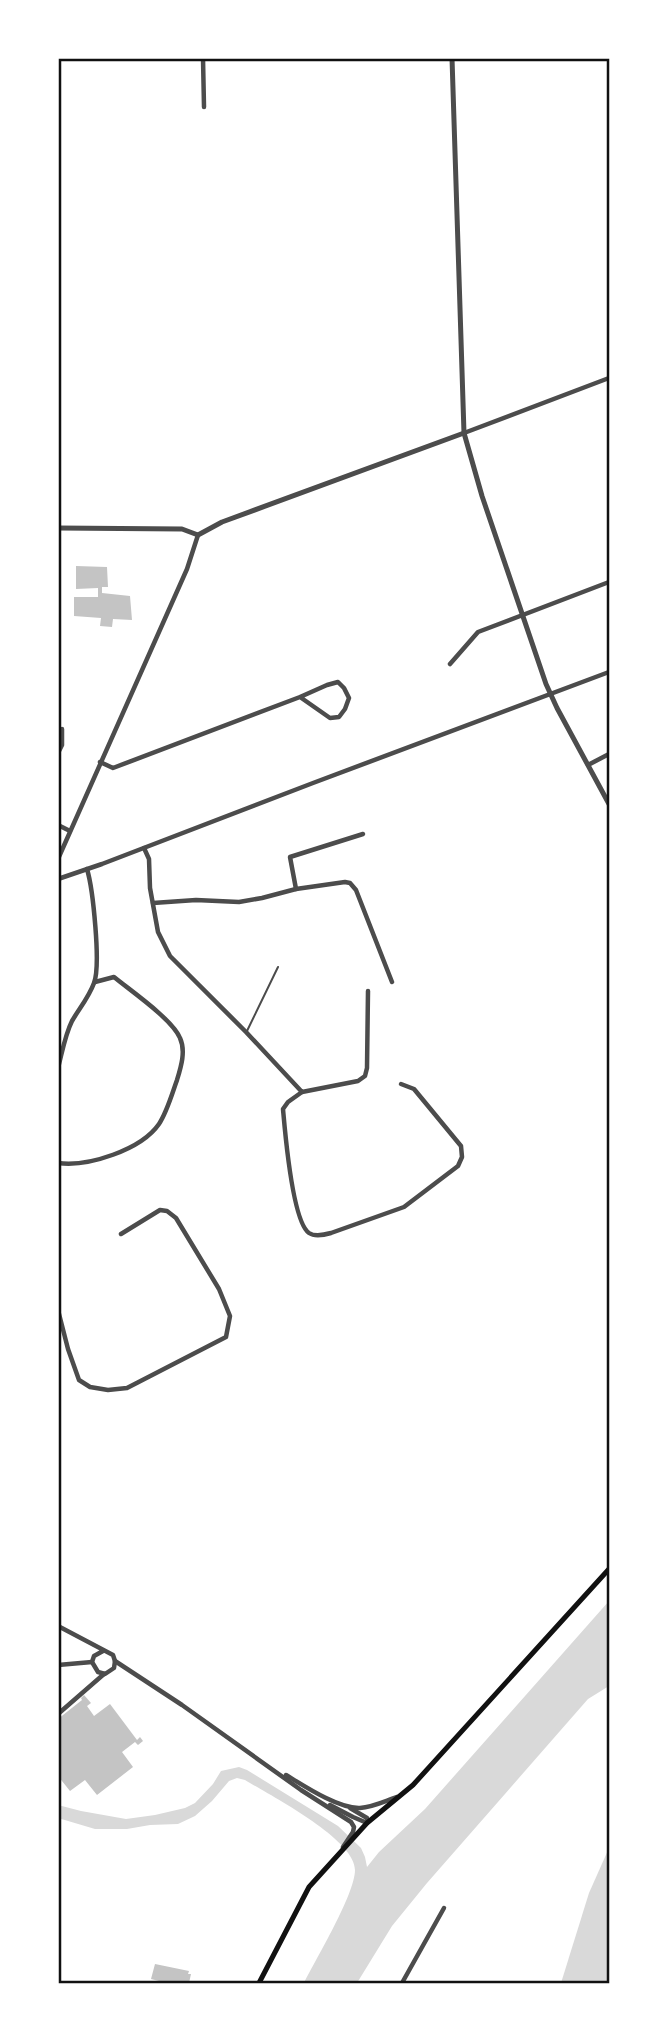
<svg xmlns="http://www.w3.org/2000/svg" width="667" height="2041" font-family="Cabin,sans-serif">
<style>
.water{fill:#d9d9d9}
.building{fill:#c4c4c4}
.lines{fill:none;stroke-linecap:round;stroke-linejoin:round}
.service{stroke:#4c4c4c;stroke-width:2}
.minor{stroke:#4c4c4c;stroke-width:4.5}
.tertiary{stroke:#4c4c4c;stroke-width:5}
.secondary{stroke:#111;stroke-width:5}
.neatline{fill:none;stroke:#111;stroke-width:2.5}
</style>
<rect width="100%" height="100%" fill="#fff"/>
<g class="water">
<path d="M 609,1601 L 609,1686 L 588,1699 L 427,1883 L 392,1926 L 357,1983 L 304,1983 C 316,1959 355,1894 355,1870 C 355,1839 271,1796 245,1780 L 237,1778 L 229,1781 L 212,1801 L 195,1816 L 178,1824 L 150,1825 L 127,1829 L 95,1829 L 58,1818 L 58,1805 L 81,1811 L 126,1819 L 155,1815 L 185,1808 L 195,1803 L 213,1784 L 221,1771 L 239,1767 L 247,1770 L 338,1826 L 361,1848 L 365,1857 L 367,1867 L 379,1852 L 425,1809 Z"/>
<path d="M 609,1848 L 609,1983 L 561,1983 L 589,1893 Z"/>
</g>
<g class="building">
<path d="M 76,566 L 107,567 L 108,587 L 102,587 L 102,593 L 130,596 L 132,620 L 113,619 L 112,627 L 100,626 L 101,618 L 74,616 L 74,597 L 98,597 L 98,588 L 76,589 Z"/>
<path d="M 84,1695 L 91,1703 L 87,1706 L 94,1716 L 110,1704 L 137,1740 L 140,1737 L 143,1741 L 138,1745 L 135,1742 L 122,1752 L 133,1767 L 97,1795 L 85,1780 L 70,1791 L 58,1776 L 58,1719 L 82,1700 L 81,1698 Z"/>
<path d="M 155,1964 L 189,1971 L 188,1974 L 191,1974 L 189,1983 L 167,1983 L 151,1979 Z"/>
</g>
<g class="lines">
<path class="service" d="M 247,1031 L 278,967"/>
<g class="minor">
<path d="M 203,58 L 204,107"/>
<path d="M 464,433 L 609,378"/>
<path d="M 450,664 L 478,632 L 609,582"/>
<path d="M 58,753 L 62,745 L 62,729"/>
<path d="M 100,762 L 113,768 L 300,697 L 330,718 L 339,717 L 345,709 L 349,698 L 344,688 L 338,682 L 327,685 L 300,697"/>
<path d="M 588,765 L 609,754"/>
<path d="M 58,825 L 70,831"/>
<path d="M 144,848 L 149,859 L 150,888 L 158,932 L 170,956 L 246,1032 L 302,1092 L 358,1081 L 365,1076 L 367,1068 L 368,991"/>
<path d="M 58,859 L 187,569 L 198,535"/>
<path d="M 58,879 L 102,864 L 313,783 L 609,672"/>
<path d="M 296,889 L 290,857 L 363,834"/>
<path d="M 153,903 L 196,900 L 239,902 L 262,898 L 296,889 L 345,882 L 350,883 L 356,890 L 392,982"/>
<path d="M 58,1068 C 62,1053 65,1035 72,1021 C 79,1009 89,997 94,983 C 101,965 93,889 87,869"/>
<path d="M 302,1092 L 288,1102 L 283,1109 C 285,1131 292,1221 309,1233 C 315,1237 324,1235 331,1233 L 404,1207 L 458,1166 L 462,1157 L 461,1146 L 414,1089 L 401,1084"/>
<path d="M 58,1163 C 88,1167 141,1150 159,1124 C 167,1112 172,1094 177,1080 C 181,1067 186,1051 180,1038 C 172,1019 131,991 114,977 L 95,982"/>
<path d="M 58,1310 L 68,1349 L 79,1380 L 90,1387 L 108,1390 L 127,1388 L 226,1337 L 230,1316 L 219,1289 L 176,1218 L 167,1211 L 160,1210 L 121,1234"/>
<path d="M 58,1626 L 113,1655 L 115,1661 L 114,1668 L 105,1674 L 98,1672 L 92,1662 L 94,1656 L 103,1651"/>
<path d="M 115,1661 L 182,1705 L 301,1790 L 351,1822 L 354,1827 L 353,1832 L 343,1847"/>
<path d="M 58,1665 L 92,1662"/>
<path d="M 58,1714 L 104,1674"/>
<path d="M 286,1775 C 304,1786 339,1809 360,1808 C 373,1807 385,1801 397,1797"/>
<path d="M 330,1805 L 353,1817 L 367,1823"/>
<path d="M 350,1808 L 367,1818 L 367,1823"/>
<path d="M 402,1983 L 444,1908"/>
</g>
<g class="tertiary">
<path d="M 452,58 L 464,433 L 482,496 L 546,684 L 557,708 L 609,804"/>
<path d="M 58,528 L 182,529 L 198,535 L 222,522 L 464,433"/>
</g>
<path class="secondary" d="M 259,1983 L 309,1887 L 367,1823 L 413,1785 L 609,1569"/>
</g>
<rect width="667" height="2041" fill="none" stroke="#ffffff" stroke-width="119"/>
<rect x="60" y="60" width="548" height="1922" class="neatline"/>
</svg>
